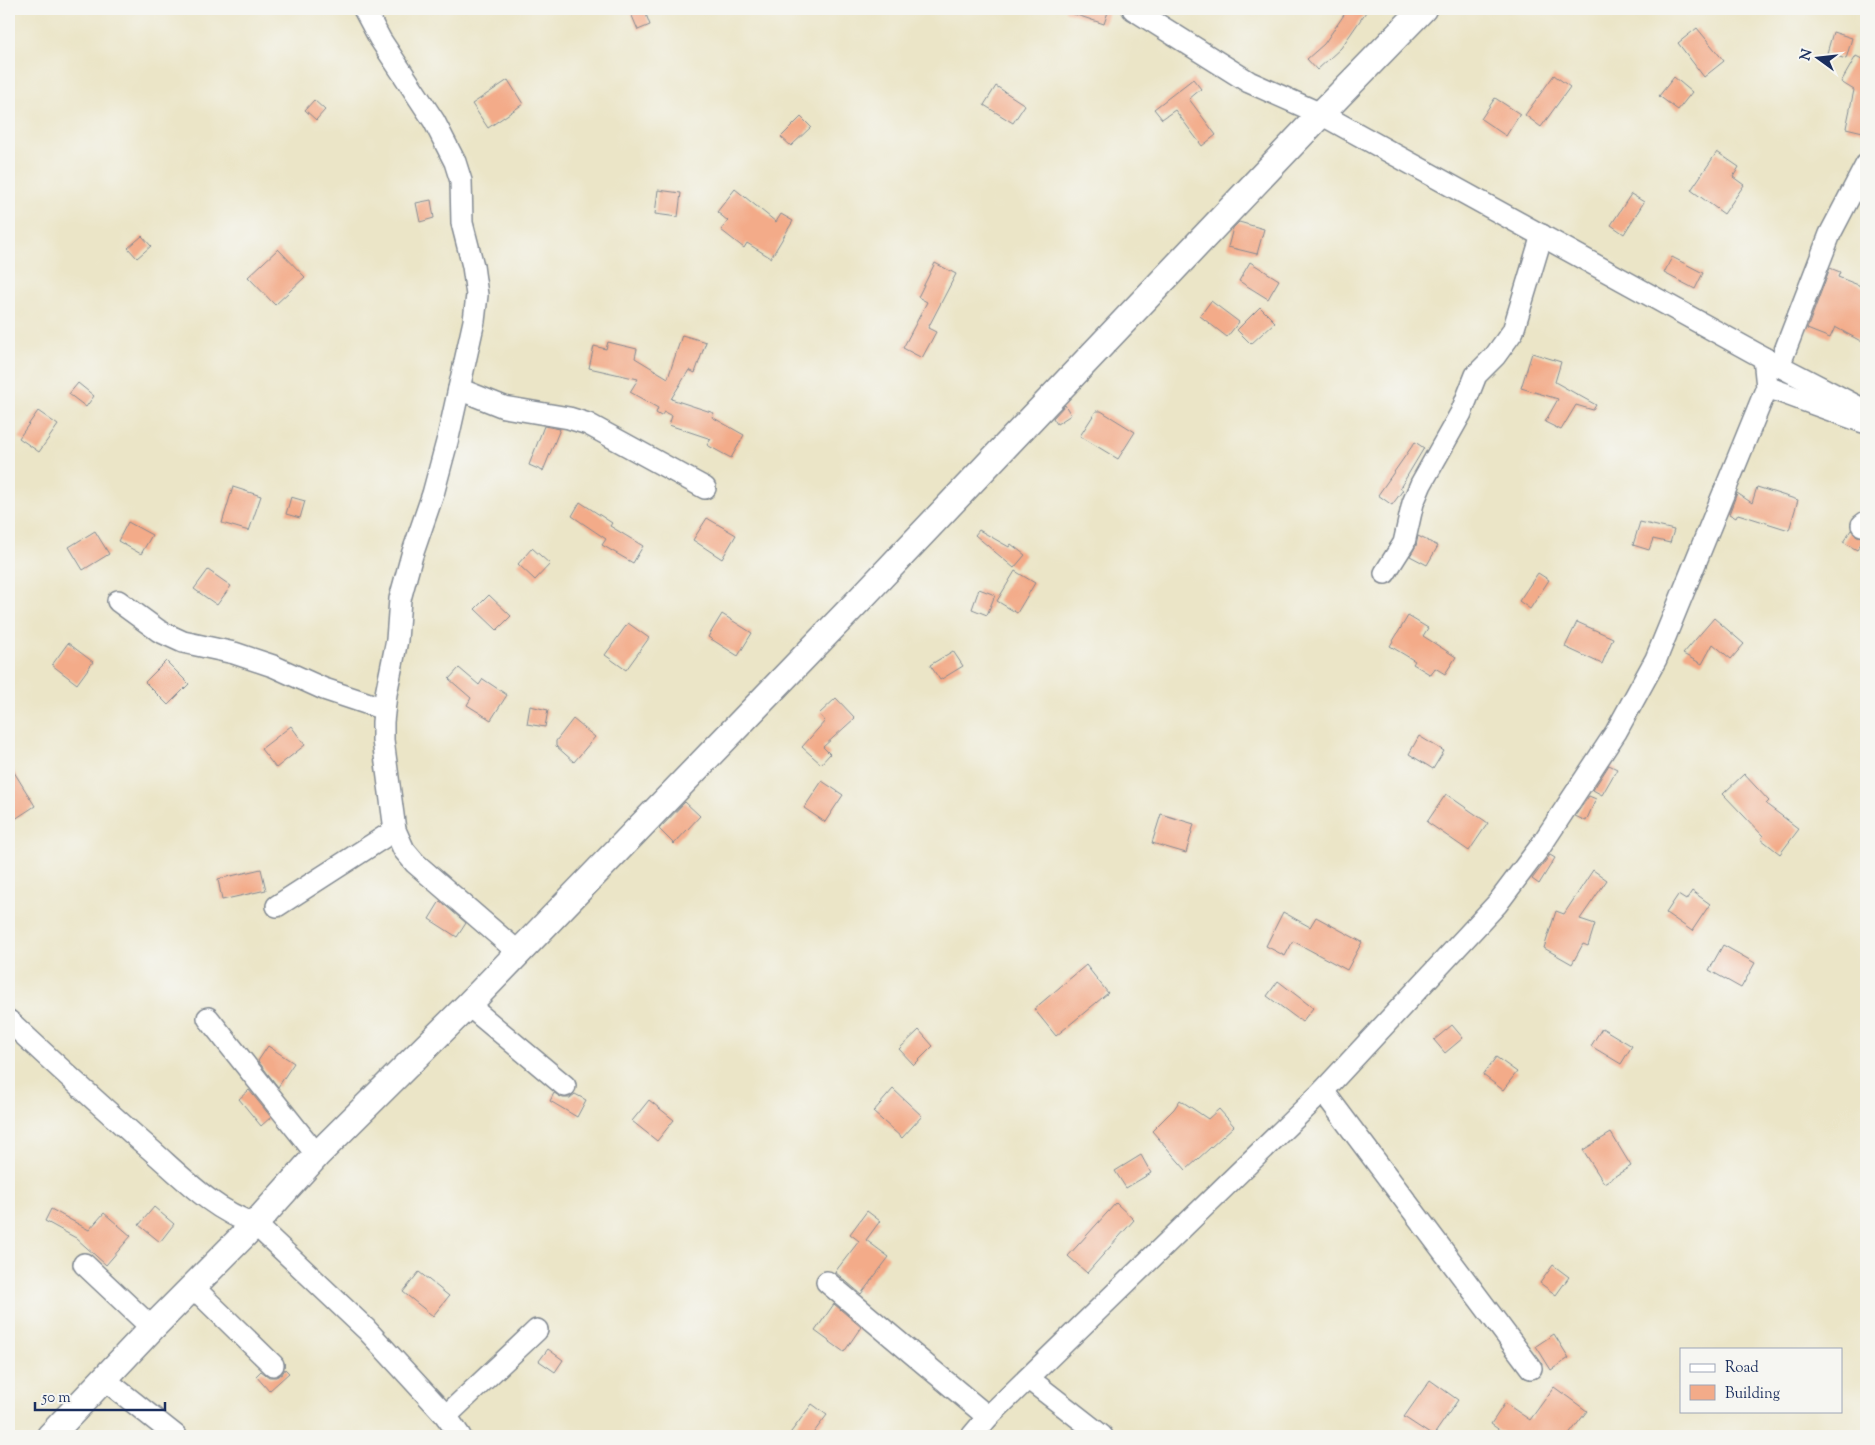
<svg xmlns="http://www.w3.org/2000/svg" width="1875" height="1445" font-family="'Sorts Mill Goudy',serif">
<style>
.building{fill:#f3ab89}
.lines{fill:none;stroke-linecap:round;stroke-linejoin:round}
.minor-casing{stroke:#838a92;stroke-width:24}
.tertiary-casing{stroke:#838a92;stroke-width:29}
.minor{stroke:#fff;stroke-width:21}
.tertiary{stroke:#fff;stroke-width:26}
</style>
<rect width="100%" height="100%" fill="#f6f6f2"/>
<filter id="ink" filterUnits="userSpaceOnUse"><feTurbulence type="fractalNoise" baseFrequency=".02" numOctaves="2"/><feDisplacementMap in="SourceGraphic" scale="10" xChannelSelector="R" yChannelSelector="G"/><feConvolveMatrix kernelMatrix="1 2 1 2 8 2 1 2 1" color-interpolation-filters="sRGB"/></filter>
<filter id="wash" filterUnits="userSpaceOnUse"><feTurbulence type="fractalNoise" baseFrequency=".0096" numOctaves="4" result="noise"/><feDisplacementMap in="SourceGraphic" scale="20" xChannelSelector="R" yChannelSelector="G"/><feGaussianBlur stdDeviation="1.12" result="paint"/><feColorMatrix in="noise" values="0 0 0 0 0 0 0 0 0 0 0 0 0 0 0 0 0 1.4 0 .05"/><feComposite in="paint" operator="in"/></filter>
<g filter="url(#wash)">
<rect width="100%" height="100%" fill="#ebe5c7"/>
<g id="blocks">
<g class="building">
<path d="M 629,9 L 644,9 L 650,25 L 638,30 Z"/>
<path d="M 1065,9 L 1109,9 L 1104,24 L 1065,11 Z"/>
<path d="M 1348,9 L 1368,9 L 1341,48 L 1317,70 L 1307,59 L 1324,44 Z"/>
<path d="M 1697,28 L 1724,61 L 1704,77 L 1678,43 Z"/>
<path d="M 1833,32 L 1852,38 L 1846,59 L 1827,53 Z"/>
<path d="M 1856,56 L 1866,61 L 1866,117 L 1863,132 L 1846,128 L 1854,90 L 1841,82 Z"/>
<path d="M 1554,75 L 1570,87 L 1541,127 L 1525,115 Z"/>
<path d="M 1674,77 L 1692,92 L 1678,110 L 1659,96 Z"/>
<path d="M 1193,79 L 1201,89 L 1189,99 L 1216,135 L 1202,146 L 1175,110 L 1162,119 L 1154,109 Z"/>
<path d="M 508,80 L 523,104 L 488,128 L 472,104 Z"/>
<path d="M 996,86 L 1025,105 L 1013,123 L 984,105 Z"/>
<path d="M 1495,98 L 1520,114 L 1506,136 L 1481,119 Z"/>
<path d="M 314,100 L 325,110 L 316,120 L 305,110 Z"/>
<path d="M 801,117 L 811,127 L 791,146 L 781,137 Z"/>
<path d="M 1717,152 L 1739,167 L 1733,177 L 1744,185 L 1724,214 L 1691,190 Z"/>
<path d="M 735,189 L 776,222 L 781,214 L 793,221 L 771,258 L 747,243 L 744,248 L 721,230 L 728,221 L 717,212 Z"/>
<path d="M 658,190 L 681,193 L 678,217 L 655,214 Z"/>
<path d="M 1631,194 L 1644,202 L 1624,234 L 1611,225 Z"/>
<path d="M 431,200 L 434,218 L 420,222 L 416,203 Z"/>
<path d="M 1239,222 L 1264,229 L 1257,254 L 1228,247 L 1233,228 Z"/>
<path d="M 142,236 L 151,246 L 137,258 L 128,248 Z"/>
<path d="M 278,249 L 305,277 L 275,305 L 248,277 Z"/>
<path d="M 1672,257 L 1703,273 L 1695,289 L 1664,273 Z"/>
<path d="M 1250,262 L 1279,280 L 1268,299 L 1239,281 Z"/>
<path d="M 935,263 L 956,274 L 928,328 L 936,332 L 922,358 L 903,348 L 927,302 L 918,297 Z"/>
<path d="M 1830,268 L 1840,272 L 1838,277 L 1866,288 L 1866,344 L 1835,327 L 1830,338 L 1807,329 Z"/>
<path d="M 1211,301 L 1239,322 L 1227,337 L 1200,316 Z"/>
<path d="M 1260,307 L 1275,322 L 1251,344 L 1237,330 Z"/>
<path d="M 682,335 L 706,342 L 695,373 L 689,370 L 671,399 L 714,413 L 712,417 L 744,435 L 731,458 L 707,445 L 711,439 L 669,425 L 672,416 L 664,412 L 661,416 L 656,413 L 658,408 L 630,392 L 638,379 L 589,368 L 594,346 L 606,349 L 608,342 L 637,349 L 635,358 L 668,378 Z"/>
<path d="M 1532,353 L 1561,362 L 1555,382 L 1596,405 L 1593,410 L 1576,405 L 1561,430 L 1545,422 L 1558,399 L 1521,388 Z"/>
<path d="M 78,383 L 94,396 L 86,407 L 69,394 Z"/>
<path d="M 1065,405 L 1071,415 L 1057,424 L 1053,418 Z"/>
<path d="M 38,411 L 58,425 L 39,452 L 19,438 Z"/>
<path d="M 1096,411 L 1101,411 L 1135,432 L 1118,459 L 1080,436 Z"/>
<path d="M 544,426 L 560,429 L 543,471 L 529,465 Z"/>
<path d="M 1415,442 L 1424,448 L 1400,488 L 1403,490 L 1392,505 L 1378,495 Z"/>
<path d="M 233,487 L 261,496 L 249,531 L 222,523 Z"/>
<path d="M 1757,487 L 1798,500 L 1789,530 L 1738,514 L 1736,518 L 1729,514 L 1737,493 L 1752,503 Z"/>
<path d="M 291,497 L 305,501 L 300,518 L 286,514 Z"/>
<path d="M 580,502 L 612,523 L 610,526 L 643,546 L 633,563 L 602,545 L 606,539 L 572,516 Z"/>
<path d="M 707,518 L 736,535 L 722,559 L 693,540 Z"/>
<path d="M 128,522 L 152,535 L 141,554 L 118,541 Z"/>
<path d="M 1640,522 L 1674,530 L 1670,543 L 1653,539 L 1649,550 L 1633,545 Z"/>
<path d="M 979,530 L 1009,547 L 1011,544 L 1025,555 L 1014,568 L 975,535 Z"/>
<path d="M 1851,530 L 1857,536 L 1865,537 L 1857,550 L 1843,542 Z"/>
<path d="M 95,531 L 109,554 L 83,570 L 69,547 Z"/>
<path d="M 1418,536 L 1438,546 L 1427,565 L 1410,556 L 1416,546 Z"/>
<path d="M 532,548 L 550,564 L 535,580 L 518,564 Z"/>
<path d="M 208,570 L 231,586 L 217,605 L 194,589 Z"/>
<path d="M 1015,571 L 1035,583 L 1017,613 L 997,601 Z"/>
<path d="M 1538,573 L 1549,580 L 1530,609 L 1519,601 Z"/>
<path d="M 979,589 L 995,595 L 987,615 L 972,609 Z"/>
<path d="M 489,595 L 511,616 L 497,630 L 475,609 Z"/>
<path d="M 722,614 L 752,633 L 738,656 L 708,637 Z"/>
<path d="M 1408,616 L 1428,628 L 1423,636 L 1456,657 L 1445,674 L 1435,668 L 1431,675 L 1413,664 L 1415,661 L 1390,646 Z"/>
<path d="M 1714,618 L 1744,644 L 1731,659 L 1713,644 L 1702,664 L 1683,654 Z"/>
<path d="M 1577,622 L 1613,638 L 1602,664 L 1565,647 Z"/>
<path d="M 628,623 L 649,638 L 626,670 L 605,655 Z"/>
<path d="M 68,643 L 93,662 L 77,684 L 52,665 Z"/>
<path d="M 953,651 L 963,666 L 940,680 L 930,665 Z"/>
<path d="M 166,661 L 189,684 L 168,705 L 145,682 Z"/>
<path d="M 459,668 L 479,685 L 483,679 L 507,695 L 491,720 L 467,705 L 471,698 L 449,679 Z"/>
<path d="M 836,698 L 855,718 L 823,747 L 830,754 L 821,764 L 802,747 L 825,721 L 819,714 Z"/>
<path d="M 530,706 L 548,710 L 545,727 L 527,724 Z"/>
<path d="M 573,719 L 595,737 L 574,762 L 556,746 L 556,741 Z"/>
<path d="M 291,726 L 305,745 L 276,768 L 261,749 Z"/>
<path d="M 1419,736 L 1444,751 L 1433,769 L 1409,754 Z"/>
<path d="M 9,764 L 35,806 L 9,823 Z"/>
<path d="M 1609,765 L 1617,769 L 1602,795 L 1593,790 Z"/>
<path d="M 1744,774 L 1769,801 L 1766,804 L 1799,829 L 1780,854 L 1761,839 L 1763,836 L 1723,794 Z"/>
<path d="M 822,781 L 843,795 L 825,822 L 804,808 Z"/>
<path d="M 1446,794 L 1488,823 L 1469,851 L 1427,822 Z"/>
<path d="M 1589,796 L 1596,799 L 1586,821 L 1575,816 Z"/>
<path d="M 685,802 L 700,816 L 674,844 L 659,829 Z"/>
<path d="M 1161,814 L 1194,824 L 1186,853 L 1152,843 Z"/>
<path d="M 1550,855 L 1555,858 L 1539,884 L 1532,879 Z"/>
<path d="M 261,869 L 266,890 L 222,900 L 218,879 Z"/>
<path d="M 1593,870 L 1607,880 L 1580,919 L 1595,924 L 1588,946 L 1583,944 L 1572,964 L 1544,948 L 1556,911 L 1564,914 Z"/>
<path d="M 1692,891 L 1710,904 L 1692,931 L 1666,913 L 1678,895 L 1686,900 Z"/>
<path d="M 440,901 L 466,923 L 457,937 L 429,919 Z"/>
<path d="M 1283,912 L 1310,927 L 1316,917 L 1362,942 L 1347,970 L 1293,941 L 1285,956 L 1266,946 Z"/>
<path d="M 1723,945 L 1755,963 L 1741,988 L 1709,970 Z"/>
<path d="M 1086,965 L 1108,993 L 1056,1036 L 1034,1009 Z"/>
<path d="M 1278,981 L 1313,1008 L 1302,1022 L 1267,996 Z"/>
<path d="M 1452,1025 L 1463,1038 L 1445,1053 L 1434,1040 Z"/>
<path d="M 1602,1028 L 1632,1046 L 1621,1064 L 1591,1046 Z"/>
<path d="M 919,1030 L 933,1046 L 914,1065 L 899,1049 Z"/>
<path d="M 268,1046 L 294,1063 L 278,1087 L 258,1061 Z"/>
<path d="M 1496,1057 L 1517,1072 L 1503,1090 L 1483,1075 Z"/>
<path d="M 893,1089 L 922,1116 L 902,1138 L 873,1112 Z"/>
<path d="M 249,1090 L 271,1117 L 261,1126 L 239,1099 Z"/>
<path d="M 554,1093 L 563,1098 L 570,1098 L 575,1094 L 586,1100 L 577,1117 L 550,1101 Z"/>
<path d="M 649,1100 L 674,1120 L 657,1141 L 632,1121 Z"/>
<path d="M 1180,1100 L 1208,1119 L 1219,1109 L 1234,1126 L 1186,1170 L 1152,1131 L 1174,1109 Z"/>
<path d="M 1611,1133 L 1631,1166 L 1604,1183 L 1583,1150 Z"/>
<path d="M 1141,1155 L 1151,1173 L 1126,1188 L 1115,1171 Z"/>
<path d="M 1116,1203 L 1134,1220 L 1087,1273 L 1068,1256 Z"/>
<path d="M 154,1207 L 174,1224 L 160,1242 L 139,1225 Z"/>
<path d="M 51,1209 L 89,1230 L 104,1213 L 131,1236 L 106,1265 L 76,1238 L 45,1221 Z"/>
<path d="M 867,1211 L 880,1221 L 866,1240 L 889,1257 L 861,1294 L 835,1272 L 859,1241 L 850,1234 Z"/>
<path d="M 1553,1265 L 1569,1277 L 1556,1295 L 1540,1283 Z"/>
<path d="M 419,1272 L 449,1296 L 433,1316 L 403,1292 Z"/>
<path d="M 834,1304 L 861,1327 L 844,1352 L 815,1331 Z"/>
<path d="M 1554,1334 L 1569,1358 L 1551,1370 L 1536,1346 Z"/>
<path d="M 548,1349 L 563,1360 L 555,1372 L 539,1361 Z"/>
<path d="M 285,1369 L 289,1373 L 269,1391 L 256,1376 L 261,1371 L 269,1377 L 276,1377 L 282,1374 Z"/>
<path d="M 1430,1380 L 1458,1400 L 1433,1436 L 1404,1417 Z"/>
<path d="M 1554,1387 L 1587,1411 L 1568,1436 L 1508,1436 L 1491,1424 L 1505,1403 L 1530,1420 Z"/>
<path d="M 812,1404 L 827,1415 L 811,1436 L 788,1436 Z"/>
</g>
</g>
</g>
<g filter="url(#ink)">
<use href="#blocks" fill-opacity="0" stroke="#838a92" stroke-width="1"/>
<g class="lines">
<defs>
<g id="minor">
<path d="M 364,9 L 380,39 L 434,121 L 455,162 L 461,181 L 462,223 L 473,266 L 477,295 L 474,321 L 448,438 L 433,494 L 412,555 L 400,599 L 397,640 L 386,694 L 383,722 L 383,740 L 395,830 L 404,850 L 415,863 L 518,952"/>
<path d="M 1133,9 L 1249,82 L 1321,114 L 1764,358 L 1866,411"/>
<path d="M 1779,366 L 1830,234 L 1866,165"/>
<path d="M 1767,387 L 1863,422"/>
<path d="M 459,389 L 504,407 L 569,418 L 588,424 L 705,488"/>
<path d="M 1862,525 L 1866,522"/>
<path d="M 1385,573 L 1404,543 L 1413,503 L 1421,484 L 1461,413 L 1476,375 L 1495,356 L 1513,331 L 1542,235"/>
<path d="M 118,601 L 159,631 L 183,642 L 234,653 L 273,666 L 324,689 L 384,709"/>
<path d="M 277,906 L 395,830"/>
<path d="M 468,1005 L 565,1086"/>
<path d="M 208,1018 L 317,1155"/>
<path d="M 9,1021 C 55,1064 102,1107 150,1149 C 182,1177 214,1211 255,1224 L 366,1329 L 446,1416 L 460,1436"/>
<path d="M 1323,1091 L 1531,1368"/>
<path d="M 84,1264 L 152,1328"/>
<path d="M 827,1282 L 988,1417"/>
<path d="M 193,1287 L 273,1365"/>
<path d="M 104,1379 L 176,1436"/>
<path d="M 1029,1379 L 1102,1436"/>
<path d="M 446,1416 L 537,1330"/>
<path d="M 972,1436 L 988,1417 L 1323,1091 L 1497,904 L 1540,847 L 1616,732 L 1656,659 L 1767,387 L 1764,358"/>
</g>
<path id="tertiary" d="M 50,1436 L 152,1328 L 255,1224 L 317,1155 L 468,1005 L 865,594 L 1321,114 L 1423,9"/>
</defs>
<use href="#minor" class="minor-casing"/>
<use href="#tertiary" class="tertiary-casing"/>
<use href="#minor" class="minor"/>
<use href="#tertiary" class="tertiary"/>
</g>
</g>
<rect width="1875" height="1445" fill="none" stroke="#f6f6f2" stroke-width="30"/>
<rect x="1680" y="1348" width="162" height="65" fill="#f6f6f2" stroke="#9ea6b7"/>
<rect x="1690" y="1364" width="25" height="8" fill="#ffffff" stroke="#9ea6b7"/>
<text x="1725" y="1372" font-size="15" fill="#1b2f5e">Road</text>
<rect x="1690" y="1385" width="25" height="15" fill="#f3ab89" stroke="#9ea6b7"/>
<text x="1725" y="1398" font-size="15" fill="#1b2f5e">Building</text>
<g transform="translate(1818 58) rotate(285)" stroke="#f6f6f2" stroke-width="4" paint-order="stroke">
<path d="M0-4L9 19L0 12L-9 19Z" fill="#1b2f5e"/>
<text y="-8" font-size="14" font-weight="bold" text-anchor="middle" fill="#1b2f5e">N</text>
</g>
<path d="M35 1402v8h130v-8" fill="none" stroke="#1b2f5e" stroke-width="2.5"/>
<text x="42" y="1402" font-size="15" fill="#1b2f5e" stroke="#f6f6f2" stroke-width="4" paint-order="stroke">50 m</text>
</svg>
